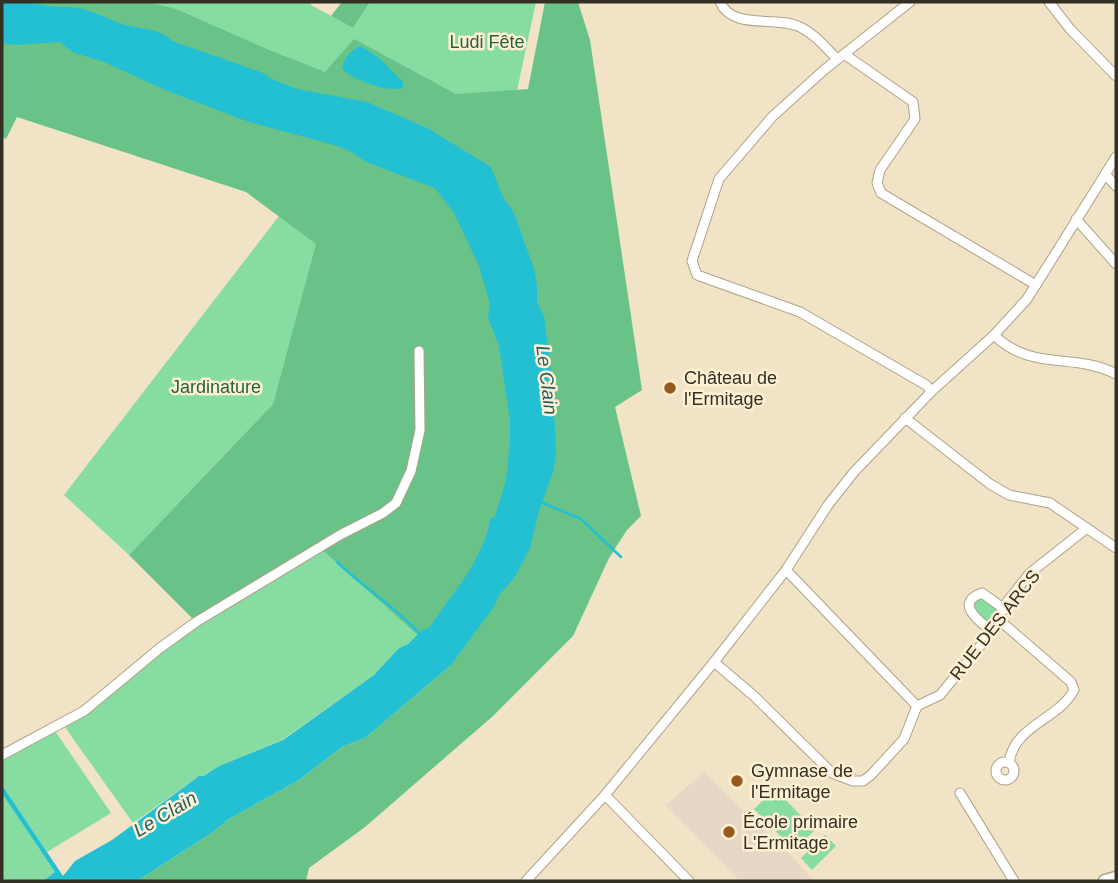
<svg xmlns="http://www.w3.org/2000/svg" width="1118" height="883" font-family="Arial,sans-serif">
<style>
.education{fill:#e8d7c6}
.green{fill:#87dca2}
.forest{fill:#69c287}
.water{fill:#23c0d4}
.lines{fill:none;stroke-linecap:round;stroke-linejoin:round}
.stream{stroke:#23c0d4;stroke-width:2.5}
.street-casing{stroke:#afa388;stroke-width:11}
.secondary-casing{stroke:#afa388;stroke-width:15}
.street{stroke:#fff;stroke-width:9}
.secondary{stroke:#fff;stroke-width:12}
.poi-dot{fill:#965a1c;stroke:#fdf0d3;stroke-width:2.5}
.labels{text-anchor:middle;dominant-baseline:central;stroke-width:5;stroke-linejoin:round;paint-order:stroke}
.park-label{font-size:18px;fill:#24633c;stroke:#fdf0d3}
.poi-label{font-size:18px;fill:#342f24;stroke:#fdf0d3;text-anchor:start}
.street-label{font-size:18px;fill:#342f24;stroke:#fdf0d3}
.water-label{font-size:19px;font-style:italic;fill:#255f67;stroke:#fdf0d3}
</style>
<rect width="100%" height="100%" fill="#f0e3c6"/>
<path class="education" d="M 704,772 L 742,810 L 781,845 L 814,881 L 740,881 L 666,805 Z"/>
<g class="green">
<path d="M 37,2 L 311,2 L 311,5 L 353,28 L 370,2 L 536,2 L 518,86 L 515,119 Z"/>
<path d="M 222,112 L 284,133 L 288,131 L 291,135 L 334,145 L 350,151 L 366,162 L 435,188 L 454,213 L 479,267 L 490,304 L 488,317 L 499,346 L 505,380 L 510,420 L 510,442 L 506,480 L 495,516 L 490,519 C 484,560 452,593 430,627 L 422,631 L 408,644 L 399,648 L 374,675 L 282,740 L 219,766 L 204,776 L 199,776 L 133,823 L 62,723 L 107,694 L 185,629 L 340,535 L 383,513 L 396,503 L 411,471 L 420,430 L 421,390 L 419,351 L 412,331 L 356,239 L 335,216 L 298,190 L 269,165 L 260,153 L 225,127 Z"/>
<path d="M 279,216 L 317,244 L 273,404 L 129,555 L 64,495 Z"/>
<path d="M 983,598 L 997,608 L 989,622 L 987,623 L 979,618 L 973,606 L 977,600 Z"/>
<path d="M 53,728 L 111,813 L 47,852 L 2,785 L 2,755 Z"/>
<path d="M 775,789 L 815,830 L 794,850 L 754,809 Z"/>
<path d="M 2,791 L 55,872 L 43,881 L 2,881 Z"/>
<path d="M 825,835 L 836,846 L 812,870 L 801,858 Z"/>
</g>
<g class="forest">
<path d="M 2,2 L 146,2 L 176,9 L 269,50 L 325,72 L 354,39 L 456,94 L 528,89 L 545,2 L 578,2 L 590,40 L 642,390 L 615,407 L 641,516 L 627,530 L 609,558 L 573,636 L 493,716 L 365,827 L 309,868 L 306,881 L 137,881 L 213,832 L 229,819 L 299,780 L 342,747 L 365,738 L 450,666 L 436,651 L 320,548 L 196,622 L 129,555 L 273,404 L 316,244 L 246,192 L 17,117 L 6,139 L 2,137 Z"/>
<path d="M 342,2 L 370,2 L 353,28 L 331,16 Z"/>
</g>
<g class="water">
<path d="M 2,2 C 17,2 30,2 44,5 C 56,8 70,6 82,9 C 93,11 110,20 122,24 C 138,29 160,28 172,41 L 263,73 L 272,79 L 297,89 L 367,102 L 427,128 L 491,167 L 503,197 L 514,213 L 534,269 L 537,285 L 537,303 L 544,316 L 553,386 L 556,452 L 554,469 L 539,511 L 530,548 L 515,577 L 499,595 L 494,607 L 450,666 L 365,738 L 342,747 L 299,780 L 229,819 L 213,832 L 137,881 L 43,881 L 55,872 L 4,796 L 2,797 L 2,785 L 63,876 L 75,861 L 112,840 L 199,776 L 204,776 L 219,766 L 283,740 L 374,675 L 399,648 L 408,644 L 422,630 L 430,627 C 452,593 484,560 490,519 L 495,516 L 506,480 L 510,442 L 510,420 L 499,346 L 488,317 L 490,304 L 479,266 L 454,213 L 435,188 L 366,162 L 350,151 L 334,145 L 249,122 L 165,90 L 104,62 L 72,52 L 60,42 L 16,45 L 2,43 Z"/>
<path d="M 361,46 L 379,58 L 403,82 L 403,88 C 389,93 351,80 342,68 C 345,57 350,50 361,46 Z"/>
</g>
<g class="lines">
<g class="stream">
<path d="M 543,503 L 581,519 L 621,557"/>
<path d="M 337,562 C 364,588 396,607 421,635"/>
</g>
<defs>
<g id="street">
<path d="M 720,2 C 733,31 776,15 800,27 C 815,34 826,48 837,59"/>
<path d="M 910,2 L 824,70 L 772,117 L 719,179 L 692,261 L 697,275 L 800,312 L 926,385 L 932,391"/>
<path d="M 1049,2 L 1070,29 L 1116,76"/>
<path d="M 844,54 L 913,102 L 915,119 L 880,170 L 877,183 L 881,193 L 1036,285"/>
<path d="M 1105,174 L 1116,186"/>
<path d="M 1076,219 L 1116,264"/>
<path d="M 994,335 C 1032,372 1074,352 1116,374"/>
<path d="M 905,418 L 990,484 L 1009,495 L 1050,503 L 1116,548"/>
<path d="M 786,570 L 917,706 L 940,695 L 986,639 L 1007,602 L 1030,573 L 1087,528"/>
<path d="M 997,618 L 1071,682 L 1074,690 C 1058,720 1014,725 1009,763"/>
<path d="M 991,631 C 979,621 954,603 982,593 L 1003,608"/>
<path d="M 714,662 L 754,696 L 832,773 L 853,781 L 863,781 L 871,775 L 904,739 L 917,706"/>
<path d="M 2,755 L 84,711 L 160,648 L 196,622 L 340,535 L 383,513 L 396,503 L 411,471 L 420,430 L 419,351"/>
<circle cx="1005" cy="771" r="9"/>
<path d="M 960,793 L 1014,881"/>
<path d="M 605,795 L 689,881"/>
<path d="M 526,881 L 605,795 L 714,662 L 786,570 L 828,505 L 854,472 L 932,391 L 994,335 L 1027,299 L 1116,157"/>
</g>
<path id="secondary" d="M 1105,881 L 1116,878"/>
</defs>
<use href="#street" class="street-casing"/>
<use href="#secondary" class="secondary-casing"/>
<use href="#street" class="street"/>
<use href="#secondary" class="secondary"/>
</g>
<g class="poi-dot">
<circle cx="670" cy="388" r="7"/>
<circle cx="737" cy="781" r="7"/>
<circle cx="729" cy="832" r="7"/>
</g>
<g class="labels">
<g class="park-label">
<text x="487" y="42">Ludi Fête</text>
<text x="216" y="387">Jardinature</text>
</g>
<g class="poi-label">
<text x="684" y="378">Château de<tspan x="684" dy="21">l'Ermitage</tspan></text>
<text x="751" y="771">Gymnase de<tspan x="751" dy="21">l'Ermitage</tspan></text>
<text x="743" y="822">École primaire<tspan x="743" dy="21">L'Ermitage</tspan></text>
</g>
<g class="street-label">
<text transform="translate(995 625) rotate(-52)">RUE DES ARCS</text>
</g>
<g class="water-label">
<text transform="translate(547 380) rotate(83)">Le Clain</text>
<text transform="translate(165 814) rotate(-31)">Le Clain</text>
</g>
</g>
<rect width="1118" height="883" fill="none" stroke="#342f24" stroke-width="7"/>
</svg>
